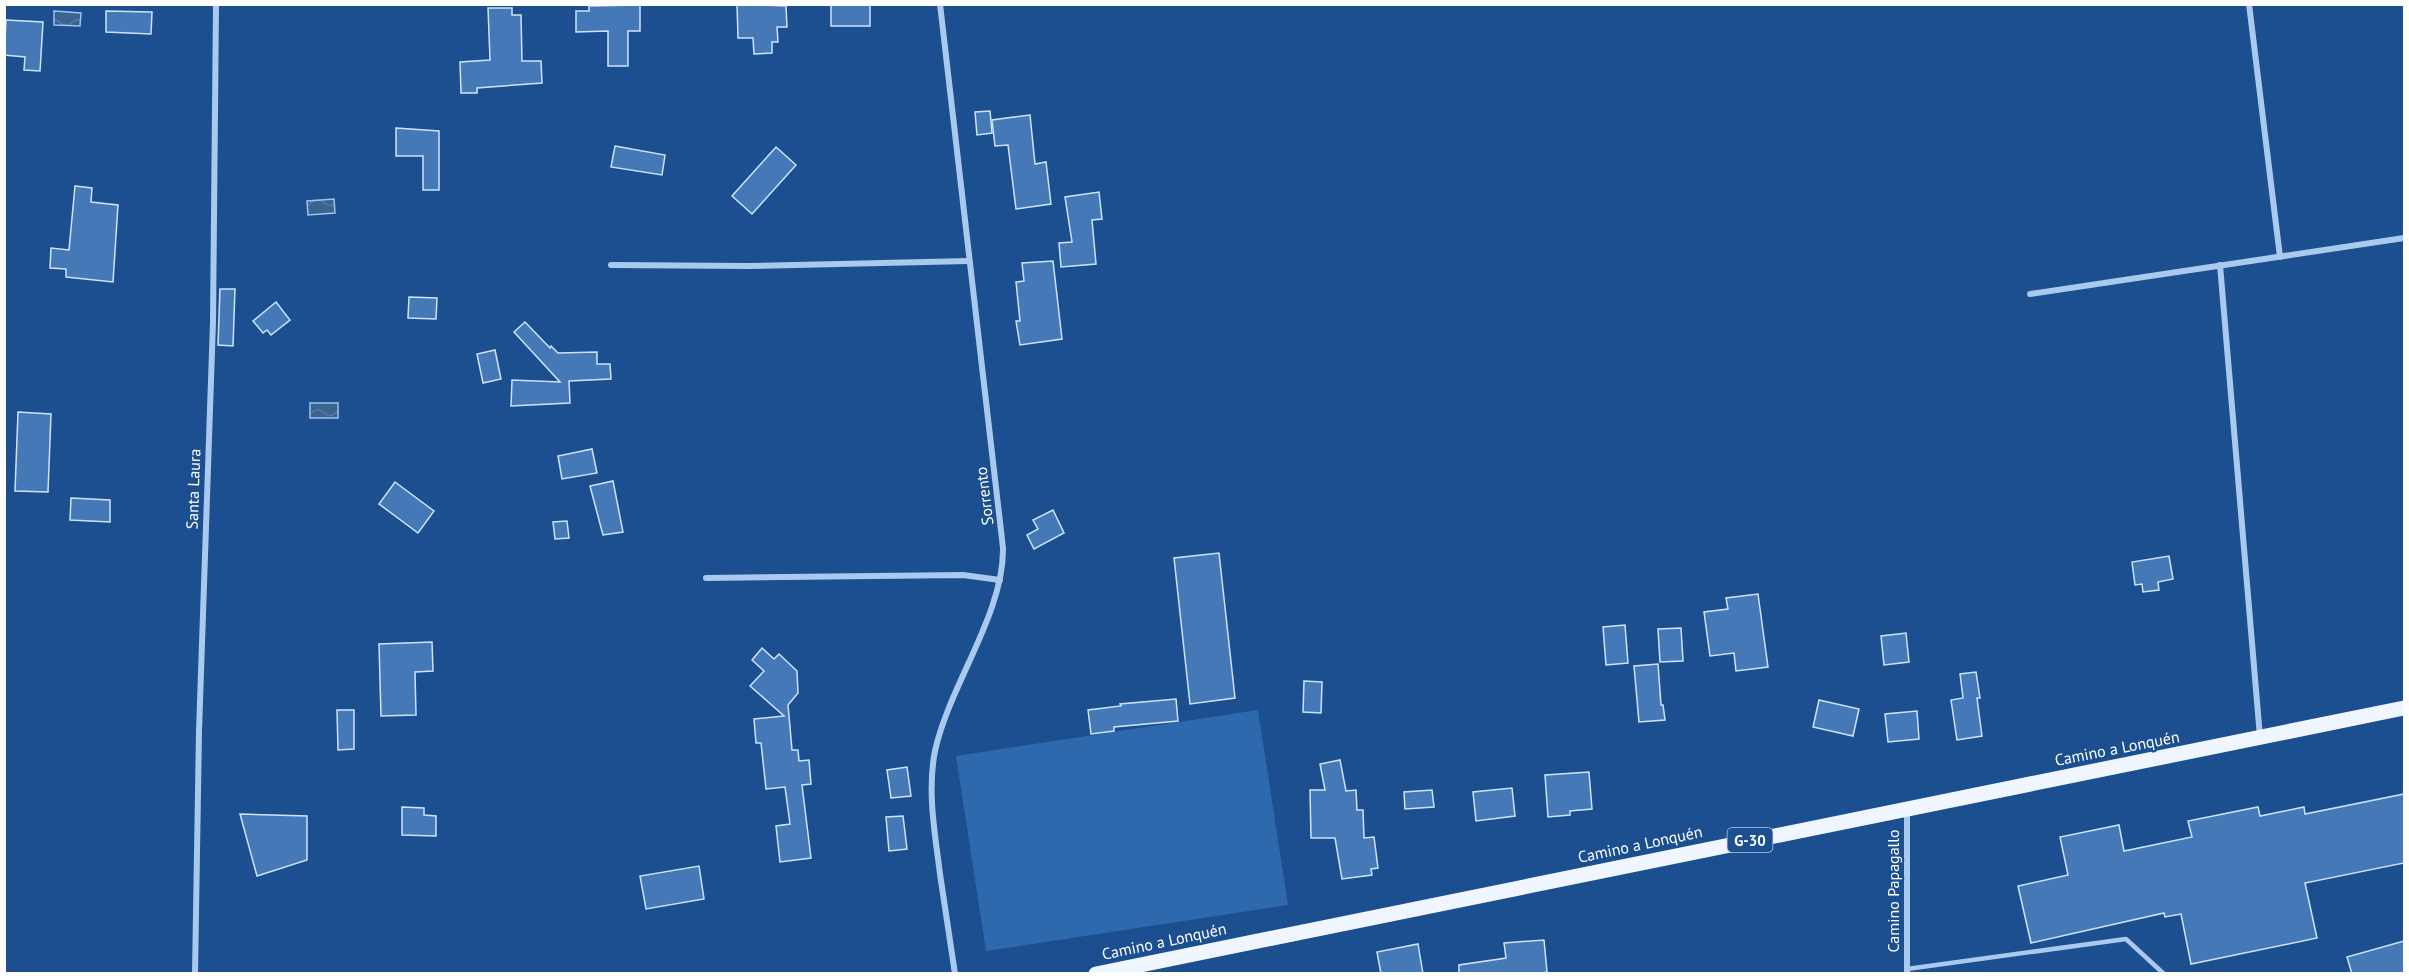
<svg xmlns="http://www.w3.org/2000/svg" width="2409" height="978" font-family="'PT Sans',sans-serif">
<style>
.park{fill:#2e69ad}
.water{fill:url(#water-waves);stroke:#9cc4f0;stroke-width:1.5}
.building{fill:#4478b7;stroke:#cfe3fa;stroke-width:1.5}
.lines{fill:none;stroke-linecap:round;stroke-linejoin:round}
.lane{stroke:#a9c9ee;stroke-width:4.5}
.street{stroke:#a9c9ee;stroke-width:6}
.primary{stroke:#f0f6ff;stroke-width:15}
.labels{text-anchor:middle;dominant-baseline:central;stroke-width:4.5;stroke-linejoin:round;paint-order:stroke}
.shield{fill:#1b4f8f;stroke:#bbcadd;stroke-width:1.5}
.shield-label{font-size:15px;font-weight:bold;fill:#fff}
.street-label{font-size:16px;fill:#fff;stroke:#1b4f8f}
</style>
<defs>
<pattern id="water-waves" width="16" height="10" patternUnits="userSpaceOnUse" patternTransform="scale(1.5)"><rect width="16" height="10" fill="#3c6290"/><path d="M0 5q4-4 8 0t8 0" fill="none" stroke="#597aa1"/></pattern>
</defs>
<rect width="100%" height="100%" fill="#1b4f8f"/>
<path class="park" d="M 1258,710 L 1288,905 L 986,951 L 956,756 Z"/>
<g class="water">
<path d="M 54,11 L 81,13 L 80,26 L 54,25 Z"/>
<path d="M 334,199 L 335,213 L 308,215 L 307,201 Z"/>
<rect x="310" y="403" width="28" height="15"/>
</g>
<g class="building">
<path d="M 737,4 L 786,6 L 787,27 L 777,27 L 778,42 L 772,42 L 772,53 L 754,54 L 753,38 L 738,38 Z"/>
<rect x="831" y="4" width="39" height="22"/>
<path d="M 640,5 L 640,31 L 628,31 L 628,66 L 608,66 L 608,31 L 576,32 L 576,11 L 589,11 L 589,6 Z"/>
<path d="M 488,8 L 512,8 L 512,15 L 521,15 L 522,61 L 541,61 L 542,83 L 477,88 L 477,93 L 461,93 L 460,62 L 490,60 Z"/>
<path d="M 106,11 L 152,12 L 151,34 L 106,32 Z"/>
<path d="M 6,20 L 43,22 L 40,71 L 24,70 L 25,57 L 4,55 Z"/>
<path d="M 990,111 L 992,133 L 977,135 L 975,112 Z"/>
<path d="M 1030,115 L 1035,164 L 1046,162 L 1051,204 L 1016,209 L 1008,145 L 995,146 L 992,120 Z"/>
<path d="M 396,128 L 439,131 L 439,190 L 423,190 L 423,156 L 396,156 Z"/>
<path d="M 615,146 L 665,155 L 662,175 L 611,167 Z"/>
<path d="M 776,147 L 796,165 L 752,214 L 732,196 Z"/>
<path d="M 75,186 L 92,188 L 91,202 L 118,205 L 113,282 L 66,277 L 66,269 L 50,268 L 51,248 L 69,250 Z"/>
<path d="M 1099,192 L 1102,219 L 1092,220 L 1096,264 L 1061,267 L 1059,243 L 1072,242 L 1065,197 Z"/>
<path d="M 1053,261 L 1062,339 L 1020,345 L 1016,321 L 1020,321 L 1016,282 L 1024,281 L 1022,263 Z"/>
<path d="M 220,289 L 235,289 L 233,346 L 218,345 Z"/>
<path d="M 409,297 L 437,298 L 436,319 L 408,318 Z"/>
<path d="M 276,302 L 290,320 L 271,335 L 267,330 L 263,333 L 253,321 Z"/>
<path d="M 525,322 L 550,348 L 551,346 L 558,353 L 597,352 L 597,364 L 610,364 L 611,379 L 569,381 L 570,403 L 511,406 L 512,380 L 560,382 L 514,332 Z"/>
<path d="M 495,350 L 501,379 L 483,383 L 477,354 Z"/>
<path d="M 18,412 L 51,414 L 48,492 L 15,491 Z"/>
<path d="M 592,449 L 597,473 L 562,479 L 558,456 Z"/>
<path d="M 613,481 L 623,532 L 603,535 L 590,486 Z"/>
<path d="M 395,482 L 434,511 L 418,533 L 379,504 Z"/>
<path d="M 71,498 L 110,500 L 110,522 L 70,520 Z"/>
<path d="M 1053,510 L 1064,533 L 1034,549 L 1027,535 L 1038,529 L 1033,520 Z"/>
<path d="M 567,521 L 569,538 L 555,539 L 553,522 Z"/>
<path d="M 1219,553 L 1235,698 L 1190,704 L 1174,558 Z"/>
<path d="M 2169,556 L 2173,579 L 2158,582 L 2159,590 L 2143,592 L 2142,584 L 2135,585 L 2132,562 Z"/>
<path d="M 1758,594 L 1768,667 L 1736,671 L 1734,653 L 1710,656 L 1704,612 L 1728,609 L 1726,598 Z"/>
<path d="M 1625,625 L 1628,663 L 1606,665 L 1603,627 Z"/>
<path d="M 1681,628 L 1683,661 L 1660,662 L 1658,629 Z"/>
<path d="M 1906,633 L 1909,662 L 1884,665 L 1881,636 Z"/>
<path d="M 432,642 L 433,671 L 415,672 L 416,715 L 381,716 L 379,644 Z"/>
<path d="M 762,648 L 774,659 L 779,654 L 797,671 L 798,693 L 788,705 L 792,750 L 798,750 L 799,761 L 809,760 L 811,784 L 802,785 L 811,858 L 780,862 L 776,826 L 790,824 L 785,787 L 766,789 L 761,743 L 756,743 L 754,719 L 784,716 L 750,686 L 764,671 L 752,660 Z"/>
<path d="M 1658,664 L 1661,705 L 1663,705 L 1665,720 L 1639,722 L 1634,666 Z"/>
<path d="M 1976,672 L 1980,698 L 1977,698 L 1982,736 L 1957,740 L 1951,700 L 1963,698 L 1960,674 Z"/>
<path d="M 1304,681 L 1322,682 L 1321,713 L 1303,712 Z"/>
<path d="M 1176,699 L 1178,721 L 1114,727 L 1114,731 L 1091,734 L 1088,710 L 1121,706 L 1120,704 Z"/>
<path d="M 1819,700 L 1859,709 L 1853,736 L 1813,727 Z"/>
<path d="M 337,710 L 354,710 L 354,749 L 338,750 Z"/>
<path d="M 1917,711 L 1919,739 L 1888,742 L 1885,714 Z"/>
<path d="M 1340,760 L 1346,791 L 1356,790 L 1357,810 L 1363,810 L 1364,838 L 1374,837 L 1378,868 L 1371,869 L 1372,875 L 1342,879 L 1335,838 L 1311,838 L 1310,790 L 1325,790 L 1320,764 Z"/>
<path d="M 907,767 L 911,796 L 891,798 L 887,770 Z"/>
<path d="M 1589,772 L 1592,809 L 1570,811 L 1570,815 L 1548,817 L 1545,775 Z"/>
<path d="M 1512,788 L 1515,816 L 1476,821 L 1473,792 Z"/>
<path d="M 1432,790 L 1434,807 L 1405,809 L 1404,792 Z"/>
<path d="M 2404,794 L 2404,863 L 2305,883 L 2317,938 L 2191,964 L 2181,914 L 2165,917 L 2164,913 L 2031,943 L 2018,886 L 2068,875 L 2060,837 L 2119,825 L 2124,851 L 2192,837 L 2188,821 L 2258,807 L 2260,816 L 2304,807 L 2305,814 Z"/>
<path d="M 402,807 L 424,808 L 424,815 L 436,816 L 436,836 L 402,835 Z"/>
<path d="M 240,814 L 307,816 L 307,860 L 257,876 Z"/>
<path d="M 903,816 L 907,849 L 889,851 L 886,817 Z"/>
<path d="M 699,866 L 704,899 L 646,909 L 640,876 Z"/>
<path d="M 1544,940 L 1547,972 L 1535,974 L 1459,974 L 1459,965 L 1506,958 L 1504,943 Z"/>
<path d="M 2404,941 L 2404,974 L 2352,974 L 2347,957 Z"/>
<path d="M 1418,944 L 1423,974 L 1381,974 L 1377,952 Z"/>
</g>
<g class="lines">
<path class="lane" d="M 1907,969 L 2126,939 L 2164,974"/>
<g class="street">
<path d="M 940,4 L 1003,548 C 1004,614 949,686 935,751 C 927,791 935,834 940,874 C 945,907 950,940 955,974"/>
<path d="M 2249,4 L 2280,257"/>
<path d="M 611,265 L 748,266 L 969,261"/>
<path d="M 2220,265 L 2260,737"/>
<path d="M 2030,294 L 2404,238"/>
<path d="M 706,578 L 963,575 L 1000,580"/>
<path d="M 195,974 L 199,731 L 213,322 L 216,4"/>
<path d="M 1907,974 L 1907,809"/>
</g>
<path class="primary" d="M 1096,974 L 2404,708"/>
</g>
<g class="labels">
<rect class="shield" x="1727.5" y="828" width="45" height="24" rx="4.5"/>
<g class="shield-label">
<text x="1750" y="840">G-30</text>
</g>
<g class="street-label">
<text transform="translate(193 489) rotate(-88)">Santa Laura</text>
<text transform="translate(984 496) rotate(-97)">Sorrento</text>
<text transform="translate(2117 748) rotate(-11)">Camino a Lonquén</text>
<text transform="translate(1640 844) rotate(-12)">Camino a Lonquén</text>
<text transform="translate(1893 891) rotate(-90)">Camino Papagallo</text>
<text transform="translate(1164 941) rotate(-12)">Camino a Lonquén</text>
</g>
</g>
<rect width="2409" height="978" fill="none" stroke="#ffffff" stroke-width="12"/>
</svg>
